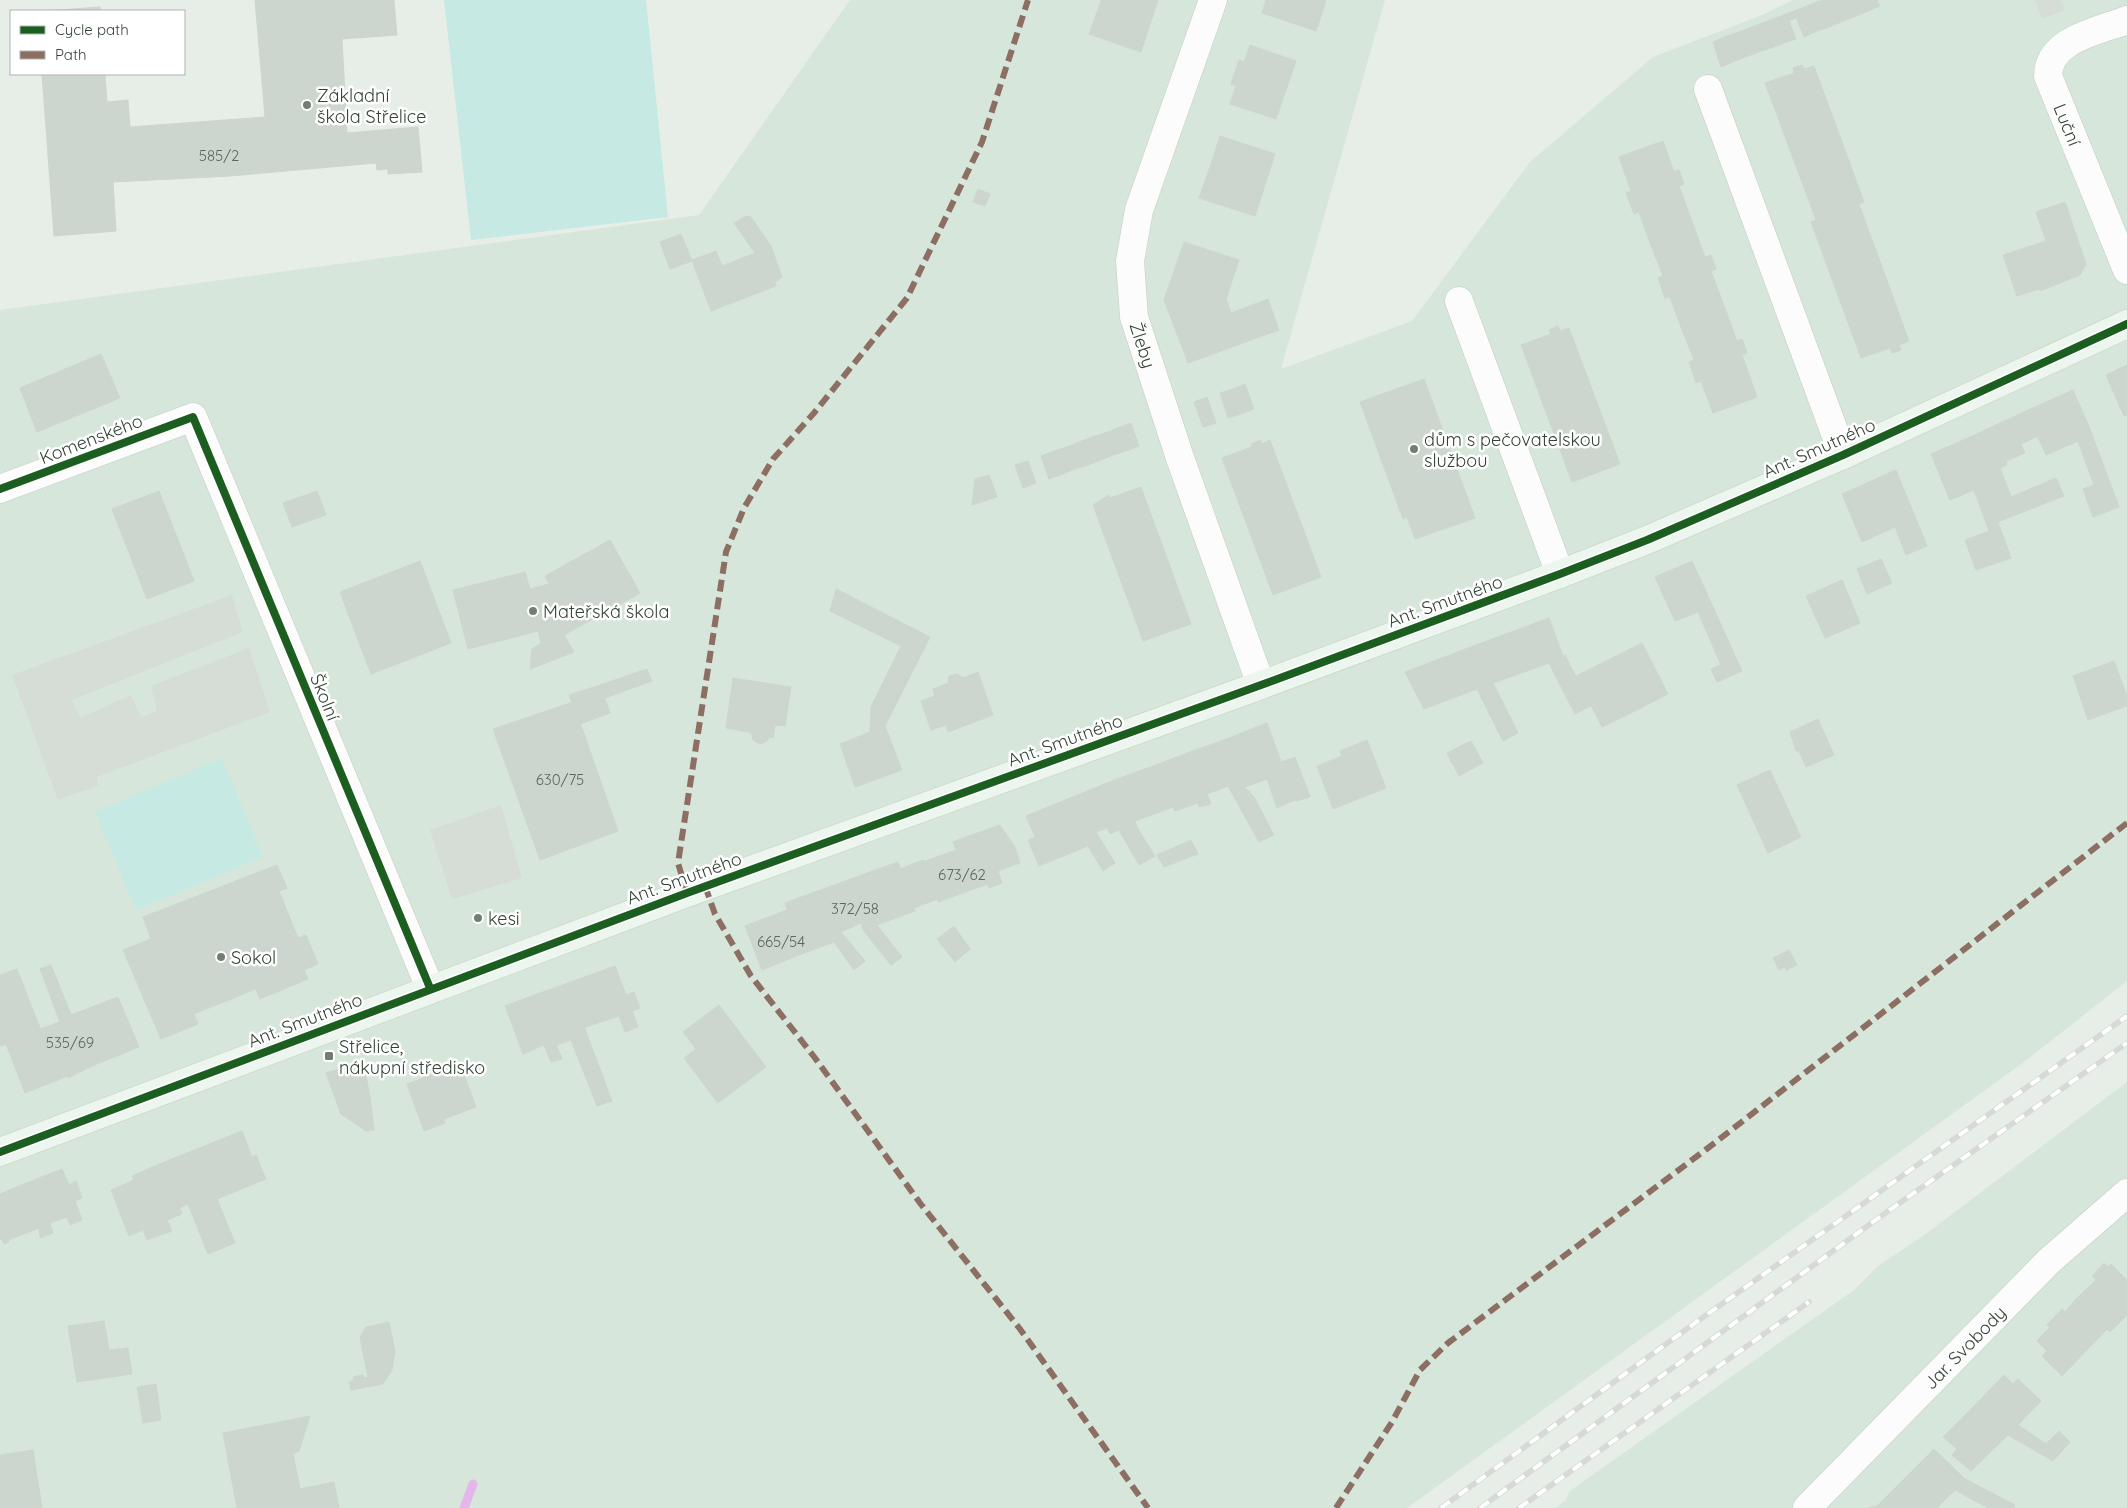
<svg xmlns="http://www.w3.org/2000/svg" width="2127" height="1508" font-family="Quicksand,sans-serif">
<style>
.residential{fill:#d7e6da}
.green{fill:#c6e9e3}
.parking{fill:#d6ddd6}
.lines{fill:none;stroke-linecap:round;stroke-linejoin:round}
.stream{stroke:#e5b6ec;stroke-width:9}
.building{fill:#cdd6ce;stroke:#ccd6cd}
.street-casing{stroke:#c3ccc4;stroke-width:29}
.secondary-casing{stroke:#c0d0c3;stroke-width:29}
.street{stroke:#fbfcfb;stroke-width:28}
.secondary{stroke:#edf5ef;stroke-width:28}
.rail-casing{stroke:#d7d8d7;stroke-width:5.5}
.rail{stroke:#fff;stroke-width:4;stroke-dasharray:11;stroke-linecap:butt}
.quiet{stroke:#8d6e63;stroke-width:6;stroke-dasharray:12 6;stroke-linecap:butt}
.cycleway-casing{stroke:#fff;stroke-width:11}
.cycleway{stroke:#1b5e20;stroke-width:8}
.poi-dot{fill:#727e73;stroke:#fff;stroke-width:2}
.labels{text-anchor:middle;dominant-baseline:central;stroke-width:5;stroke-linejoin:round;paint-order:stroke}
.number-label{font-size:15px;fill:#5b685c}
.poi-label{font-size:18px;fill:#334234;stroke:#fff;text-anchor:start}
.street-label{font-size:18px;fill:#334234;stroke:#fff}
</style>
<rect width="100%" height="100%" fill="#e6eee7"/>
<g class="residential">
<path d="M 850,0 L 1385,0 L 1281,369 L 1412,321 L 1530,162 L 1653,57 L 1762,15 L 1793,0 L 2127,0 L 2127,981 L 2024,1062 L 1407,1508 L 0,1508 L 0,310 L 699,215 Z"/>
<path d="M 2127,1082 L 2127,1508 L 1555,1508 L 1565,1501 L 1570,1491 L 1854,1290 L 1878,1266 L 1923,1236 Z"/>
</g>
<g class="green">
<path d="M 444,0 L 646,0 L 668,217 L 471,240 Z"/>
<path d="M 222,758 L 263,857 L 136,910 L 95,812 Z"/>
</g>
<g class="parking">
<path d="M 2035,0 L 2061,0 L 2065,10 L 2042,19 Z"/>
<path d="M 232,595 L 243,632 L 72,700 L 80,718 L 131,695 L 141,717 L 157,711 L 151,686 L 249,648 L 270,712 L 97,777 L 99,785 L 58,800 L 12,675 Z"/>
<path d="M 501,805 L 522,878 L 452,899 L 430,830 Z"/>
</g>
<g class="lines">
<path class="stream" d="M 464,1508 L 473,1484"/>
</g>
<g class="building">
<path d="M 255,0 L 394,0 L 397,35 L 342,39 L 347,133 L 418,127 L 422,172 L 388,174 L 388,169 L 377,170 L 376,163 L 230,176 L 113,182 L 116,231 L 54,236 L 42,74 L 105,74 L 107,102 L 128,100 L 130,127 L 265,117 Z"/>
<path d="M 1101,0 L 1158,0 L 1151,21 L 1100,4 Z"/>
<path d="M 1266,0 L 1324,0 L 1326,1 L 1316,31 L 1262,13 Z"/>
<path d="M 1833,0 L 1841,22 L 1829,27 L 1819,1 Z"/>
<path d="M 1833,0 L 1848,0 L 1854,17 L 1841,22 Z"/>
<path d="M 1848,0 L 1862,0 L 1866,12 L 1854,17 Z"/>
<path d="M 1862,0 L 1877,0 L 1880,6 L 1866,12 Z"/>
<path d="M 1819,1 L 1829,27 L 1817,31 L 1807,6 Z"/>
<path d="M 1100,4 L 1151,21 L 1141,52 L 1089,34 Z"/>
<path d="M 1807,6 L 1817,31 L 1804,37 L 1794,11 Z"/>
<path d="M 100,7 L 101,11 L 45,11 Z"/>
<path d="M 1794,11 L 1796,18 L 1789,21 L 1796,39 L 1787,42 L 1778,17 Z"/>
<path d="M 1778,17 L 1787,42 L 1774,47 L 1765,22 Z"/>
<path d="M 1765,22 L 1774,47 L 1761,51 L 1752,27 Z"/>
<path d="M 1752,27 L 1761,51 L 1748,56 L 1739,32 Z"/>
<path d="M 1739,32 L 1748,56 L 1735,61 L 1727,36 Z"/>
<path d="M 1727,36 L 1735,61 L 1721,67 L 1713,42 Z"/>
<path d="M 1250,45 L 1296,61 L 1286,90 L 1235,72 L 1239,60 L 1244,62 Z"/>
<path d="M 1802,65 L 1804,69 L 1814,66 L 1864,202 L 1816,220 L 1765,83 L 1794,73 L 1793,68 Z"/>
<path d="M 1235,72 L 1286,90 L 1276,119 L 1230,104 L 1236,86 L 1231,84 Z"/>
<path d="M 1220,136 L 1275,154 L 1265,185 L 1210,167 Z"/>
<path d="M 1663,141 L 1674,172 L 1679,170 L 1684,184 L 1679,186 L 1694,227 L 1650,243 L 1639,212 L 1634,214 L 1626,193 L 1631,191 L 1619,157 Z"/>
<path d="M 1210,167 L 1265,185 L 1255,216 L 1199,198 Z"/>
<path d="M 978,189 L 990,194 L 985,206 L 973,202 Z"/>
<path d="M 2065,202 L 2086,264 L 2080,275 L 2040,291 L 2039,289 L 2017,296 L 2003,255 L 2046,241 L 2036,212 Z"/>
<path d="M 1859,204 L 1909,341 L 1899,345 L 1901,350 L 1892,353 L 1890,348 L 1861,358 L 1811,222 Z"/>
<path d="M 746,216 L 751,217 L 771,246 L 782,277 L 775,282 L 776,286 L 711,311 L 692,260 L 716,251 L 722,266 L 755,253 L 734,223 Z"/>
<path d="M 1694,227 L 1705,257 L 1711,255 L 1716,269 L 1711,271 L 1726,311 L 1681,327 L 1670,297 L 1665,298 L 1658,278 L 1663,276 L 1650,243 Z"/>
<path d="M 681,234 L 692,261 L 670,269 L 660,242 Z"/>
<path d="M 1184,242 L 1239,260 L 1226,299 L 1231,313 L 1268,299 L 1279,330 L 1188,363 L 1164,300 Z"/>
<path d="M 1726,311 L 1737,341 L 1742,339 L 1747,353 L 1742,355 L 1757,397 L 1713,413 L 1701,381 L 1696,383 L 1689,362 L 1694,360 L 1681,327 Z"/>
<path d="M 1558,326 L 1560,331 L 1569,328 L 1620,464 L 1572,482 L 1521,345 L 1551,334 L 1549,330 Z"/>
<path d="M 101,354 L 120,398 L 37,432 L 20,388 Z"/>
<path d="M 2127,365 L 2127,415 L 2124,416 L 2106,375 Z"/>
<path d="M 1424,379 L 1475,518 L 1415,539 L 1407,517 L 1403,519 L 1360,402 Z"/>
<path d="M 1245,384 L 1254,409 L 1241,414 L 1233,389 Z"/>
<path d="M 1233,389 L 1241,414 L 1228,418 L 1220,393 Z"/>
<path d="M 2073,390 L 2090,429 L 2119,507 L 2093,517 L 2083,489 L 2094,485 L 2078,441 L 2046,455 L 2026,411 Z"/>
<path d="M 1207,397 L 1216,423 L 1203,427 L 1194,402 Z"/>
<path d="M 2026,411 L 2038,436 L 2021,444 L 2025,453 L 2006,461 L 2007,465 L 2000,468 L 2011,497 L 2056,478 L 2064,496 L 2000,521 L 1968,438 Z"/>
<path d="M 1131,423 L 1139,446 L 1126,451 L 1118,428 Z"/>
<path d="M 1118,428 L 1126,451 L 1113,455 L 1105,433 Z"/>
<path d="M 1105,433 L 1113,455 L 1101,460 L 1092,437 Z"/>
<path d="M 1092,437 L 1101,460 L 1088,465 L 1079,442 Z"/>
<path d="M 1968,438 L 2000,521 L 1998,522 L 2011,558 L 1976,570 L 1965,540 L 1989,531 L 1974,490 L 1950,500 L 1931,454 Z"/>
<path d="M 1260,440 L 1262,444 L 1270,440 L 1321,577 L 1273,595 L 1222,458 L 1252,447 L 1251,444 Z"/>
<path d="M 1079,442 L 1088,465 L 1075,469 L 1067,447 Z"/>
<path d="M 1067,447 L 1075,469 L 1063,474 L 1054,451 Z"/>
<path d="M 1054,451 L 1063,474 L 1049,479 L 1041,456 Z"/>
<path d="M 1028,461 L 1036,483 L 1023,488 L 1015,465 Z"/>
<path d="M 1896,470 L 1927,546 L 1906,555 L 1895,527 L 1862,542 L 1842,494 Z"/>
<path d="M 989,475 L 997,497 L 972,505 L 975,479 Z"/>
<path d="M 1141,487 L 1191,624 L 1143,641 L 1093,505 L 1109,495 L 1110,498 Z"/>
<path d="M 159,491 L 194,581 L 147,599 L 112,509 Z"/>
<path d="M 317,491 L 326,515 L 292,527 L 283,503 Z"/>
<path d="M 610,540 L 640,593 L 564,635 L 574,652 L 530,669 L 532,649 L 541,643 L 538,631 L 468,649 L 453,590 L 525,572 L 530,589 L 549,584 L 545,576 Z"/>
<path d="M 1881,559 L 1892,583 L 1867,594 L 1857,569 Z"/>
<path d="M 420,561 L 451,643 L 371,674 L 340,592 Z"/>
<path d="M 1692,561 L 1742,671 L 1717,682 L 1711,669 L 1721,665 L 1698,612 L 1675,621 L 1655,577 Z"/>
<path d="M 1842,580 L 1860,623 L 1825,638 L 1806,596 Z"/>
<path d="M 836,589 L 930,637 L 885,726 L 902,770 L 855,787 L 840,744 L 870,732 L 871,707 L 901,646 L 830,611 Z"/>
<path d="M 1549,618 L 1563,656 L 1565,655 L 1591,706 L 1575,714 L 1549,663 L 1491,684 L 1476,645 Z"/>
<path d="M 1642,643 L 1668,694 L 1635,711 L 1608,660 Z"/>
<path d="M 1476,645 L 1491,684 L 1493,683 L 1518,733 L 1503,741 L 1477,689 L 1424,709 L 1405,672 Z"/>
<path d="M 1608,660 L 1635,711 L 1602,727 L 1576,676 Z"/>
<path d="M 2114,661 L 2127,696 L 2127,706 L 2088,720 L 2073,676 Z"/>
<path d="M 647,669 L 652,681 L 605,698 L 600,685 Z"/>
<path d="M 978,672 L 993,715 L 948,732 L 946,725 L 931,730 L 921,701 L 935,696 L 933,689 L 948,683 L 949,676 L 957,674 L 963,678 Z"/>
<path d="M 733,678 L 791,687 L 785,726 L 775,725 L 773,738 L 770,737 L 766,742 L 760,744 L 753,740 L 752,734 L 749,732 L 726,728 Z"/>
<path d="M 600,685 L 610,713 L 580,724 L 569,695 Z"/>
<path d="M 573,702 L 618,831 L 540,860 L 493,729 Z"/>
<path d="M 1818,719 L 1834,755 L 1806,767 L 1799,751 L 1796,751 L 1790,732 Z"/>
<path d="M 1267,723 L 1295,800 L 1277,808 L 1267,779 L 1245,787 L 1240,782 L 1224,740 Z"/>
<path d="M 1224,740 L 1240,782 L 1254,797 L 1274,835 L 1259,842 L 1228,786 L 1207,794 L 1190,752 Z"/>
<path d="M 1367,740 L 1386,788 L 1333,809 L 1317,766 L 1342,756 L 1340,751 Z"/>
<path d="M 1471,741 L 1483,763 L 1459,776 L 1447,753 Z"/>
<path d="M 1190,752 L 1211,804 L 1199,807 L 1198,803 L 1175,811 L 1156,765 Z"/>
<path d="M 1295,757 L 1310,797 L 1296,801 L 1281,762 Z"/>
<path d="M 1156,765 L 1173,807 L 1135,821 L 1117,779 Z"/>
<path d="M 1770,770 L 1801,837 L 1768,853 L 1737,785 Z"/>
<path d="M 1117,779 L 1138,829 L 1155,856 L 1139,865 L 1119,830 L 1110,834 L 1107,828 L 1096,832 L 1080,794 Z"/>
<path d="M 1080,794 L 1096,832 L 1115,863 L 1103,871 L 1088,846 L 1039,866 L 1028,840 L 1035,837 L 1026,816 Z"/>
<path d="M 1000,825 L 1015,847 L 1020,863 L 998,871 L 1002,883 L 989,888 L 969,836 Z"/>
<path d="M 969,836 L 988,884 L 938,902 L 923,862 L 956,850 L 953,842 Z"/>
<path d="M 1191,840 L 1198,854 L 1164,867 L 1157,855 Z"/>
<path d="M 923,860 L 937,899 L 914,908 L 900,869 Z"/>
<path d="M 898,862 L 915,911 L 877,925 L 859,876 Z"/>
<path d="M 277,865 L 287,888 L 279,891 L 298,938 L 306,935 L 318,964 L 304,970 L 308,979 L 260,999 L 256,989 L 194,1014 L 198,1024 L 161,1039 L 123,950 L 151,939 L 143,917 Z"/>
<path d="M 859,876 L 877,925 L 902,957 L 891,965 L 863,930 L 861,923 L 841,932 L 823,889 Z"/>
<path d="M 823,889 L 841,932 L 865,961 L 854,970 L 834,942 L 804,953 L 787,910 L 785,903 Z"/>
<path d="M 787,910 L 804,953 L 762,970 L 745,926 Z"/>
<path d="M 954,926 L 970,949 L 955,962 L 937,939 Z"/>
<path d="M 1789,950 L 1797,965 L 1786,970 L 1785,967 L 1779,970 L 1773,958 Z"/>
<path d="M 51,965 L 92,1066 L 68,1078 L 67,1076 L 60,1079 L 40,1029 L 60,1022 L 40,969 Z"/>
<path d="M 615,966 L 626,995 L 634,992 L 640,1008 L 632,1011 L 638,1027 L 625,1032 L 619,1016 L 583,1028 L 568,983 Z"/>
<path d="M 17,969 L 60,1079 L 25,1093 L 6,1044 L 0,1046 L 0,975 Z"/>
<path d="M 568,983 L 612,1101 L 597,1106 L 571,1040 L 557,1045 L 537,994 Z"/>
<path d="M 537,994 L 562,1059 L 551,1062 L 544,1045 L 523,1054 L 505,1006 Z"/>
<path d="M 118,997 L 139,1047 L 92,1066 L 71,1015 Z"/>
<path d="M 719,1005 L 766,1067 L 718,1103 L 684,1058 L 696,1049 L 683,1032 Z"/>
<path d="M 363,1060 L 370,1097 L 345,1105 L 333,1071 Z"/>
<path d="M 460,1064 L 476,1107 L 444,1119 L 445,1123 L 424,1131 L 407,1084 Z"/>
<path d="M 333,1071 L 345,1105 L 370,1097 L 374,1130 L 366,1131 L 341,1114 L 326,1073 Z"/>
<path d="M 242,1131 L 252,1157 L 256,1155 L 266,1179 L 217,1199 L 235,1243 L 208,1254 L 188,1204 L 180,1208 L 162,1163 Z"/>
<path d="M 162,1163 L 182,1214 L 167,1220 L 172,1231 L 147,1240 L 143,1230 L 129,1236 L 111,1190 L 134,1180 L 132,1176 Z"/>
<path d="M 62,1169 L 69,1185 L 76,1181 L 82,1198 L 75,1201 L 82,1220 L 70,1225 L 67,1217 L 50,1223 L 53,1233 L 40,1238 L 39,1228 L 21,1185 Z"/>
<path d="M 21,1185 L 39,1228 L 8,1240 L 0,1218 L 0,1194 Z"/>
<path d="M 0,1218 L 9,1242 L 4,1244 L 2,1239 L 0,1239 Z"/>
<path d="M 2104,1263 L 2108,1267 L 2111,1264 L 2127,1280 L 2127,1315 L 2110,1332 L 2076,1299 L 2096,1280 L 2092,1276 Z"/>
<path d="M 2076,1299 L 2107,1329 L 2062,1376 L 2042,1356 L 2047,1351 L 2037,1341 L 2050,1327 L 2047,1325 L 2062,1309 L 2065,1312 Z"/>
<path d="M 104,1321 L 109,1350 L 128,1348 L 132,1374 L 77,1382 L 68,1326 Z"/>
<path d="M 389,1322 L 395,1352 L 392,1370 L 383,1384 L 351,1390 L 349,1382 L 354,1380 L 353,1377 L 363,1375 L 364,1378 L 368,1377 L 360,1337 L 366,1327 Z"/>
<path d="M 2004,1375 L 2013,1384 L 2018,1379 L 2041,1401 L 2018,1425 L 2046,1444 L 2059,1431 L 2070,1442 L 2053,1461 L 2008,1435 L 1976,1404 Z"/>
<path d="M 156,1384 L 161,1420 L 143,1423 L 137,1387 Z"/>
<path d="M 1976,1404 L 2008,1435 L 1971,1471 L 1952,1455 L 1957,1449 L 1943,1437 Z"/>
<path d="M 310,1416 L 299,1451 L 293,1454 L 300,1489 L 334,1482 L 339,1508 L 237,1508 L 223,1433 Z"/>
<path d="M 1934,1449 L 1965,1479 L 2015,1505 L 2014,1508 L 1988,1508 L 1955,1490 L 1937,1508 L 1908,1508 L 1891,1492 Z"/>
<path d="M 33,1450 L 42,1508 L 0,1508 L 0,1455 Z"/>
<path d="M 1891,1492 L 1908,1508 L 1868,1508 L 1877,1506 Z"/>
</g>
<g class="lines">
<defs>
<g id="street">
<path id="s1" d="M 1213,0 L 1139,210 L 1130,261 L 1134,317 L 1180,458 L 1261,685"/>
<path id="s2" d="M 2127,20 C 2099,31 2048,39 2048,76 L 2127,270"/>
<path d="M 1708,89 L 1843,455"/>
<path d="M 1459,301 L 1560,574"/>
<path d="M 0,489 L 193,417 L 430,988"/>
<path id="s3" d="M 1807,1508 L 2049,1261 L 2127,1193"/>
</g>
<path id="secondary" d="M 0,1152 L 687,893 L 1261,685 L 1560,574 L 1647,540 L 1843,455 L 2127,324"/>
</defs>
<use href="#street" class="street-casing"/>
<use href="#secondary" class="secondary-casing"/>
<use href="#street" class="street"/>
<use href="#secondary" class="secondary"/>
<defs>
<g id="rail">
<path d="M 1441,1508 L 1688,1328 L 2127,1016"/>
<path d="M 1480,1508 L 1884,1214 L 2127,1043"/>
<path d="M 1519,1508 L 1809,1302"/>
</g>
</defs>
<use href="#rail" class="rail-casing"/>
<use href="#rail" class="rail"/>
<g class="quiet">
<path d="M 705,886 L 715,914 L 751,976 L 815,1058 L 920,1203 L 1020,1329 L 1148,1508"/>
<path d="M 687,893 L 678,863 L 726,552 L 744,508 L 773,459 L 814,413 L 907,298 L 982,142 L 1028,0"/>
<path d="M 1336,1508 L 1392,1422 L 1420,1370 L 1448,1343 L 1708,1148 L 2127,823"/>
</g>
<defs>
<g id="cycleway">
<path d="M 0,489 L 193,417 L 430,988"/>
<path d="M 0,1152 L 687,893 L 1261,685 L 1560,574 L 1647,540 L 1843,455 L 2127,324"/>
</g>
</defs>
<use href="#cycleway" class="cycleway-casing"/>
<use href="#cycleway" class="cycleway"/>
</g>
<g class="poi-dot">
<circle cx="307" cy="105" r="5"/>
<circle cx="1414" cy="449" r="5"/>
<circle cx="533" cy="611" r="5"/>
<circle cx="478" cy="918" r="5"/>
<circle cx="221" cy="957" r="5"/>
<rect x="324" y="1051" width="10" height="10" rx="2.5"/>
</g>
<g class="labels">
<g class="number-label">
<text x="219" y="155">585/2</text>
<text x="560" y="779">630/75</text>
<text x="962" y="874">673/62</text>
<text x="855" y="908">372/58</text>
<text x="781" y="941">665/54</text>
<text x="70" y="1042">535/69</text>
</g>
<g class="poi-label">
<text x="317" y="95">Základní<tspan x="317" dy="21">škola Střelice</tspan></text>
<text x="1424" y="439">dům s pečovatelskou<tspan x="1424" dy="21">službou</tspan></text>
<text x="543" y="611">Mateřská škola</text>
<text x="488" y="918">kesi</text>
<text x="231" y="957">Sokol</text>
<text x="339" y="1046">Střelice,<tspan x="339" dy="21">nákupní středisko</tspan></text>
</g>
<g class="street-label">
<text stroke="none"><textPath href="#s2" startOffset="156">Luční</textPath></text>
<text stroke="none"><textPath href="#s1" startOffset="360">Žleby</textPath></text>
<text transform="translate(91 439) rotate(-21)">Komenského</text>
<text transform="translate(1819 448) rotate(-24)">Ant. Smutného</text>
<text transform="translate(1445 601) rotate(-20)">Ant. Smutného</text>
<text transform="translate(325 697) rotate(68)">Školní</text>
<text transform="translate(1065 740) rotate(-20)">Ant. Smutného</text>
<text transform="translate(684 878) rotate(-20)">Ant. Smutného</text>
<text transform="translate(305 1020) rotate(-21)">Ant. Smutného</text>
<text stroke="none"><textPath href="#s3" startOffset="225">Jar. Svobody</textPath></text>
</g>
</g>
<rect x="10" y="10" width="175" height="65" fill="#ffffff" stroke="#adb3ae"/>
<rect x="20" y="26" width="25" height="8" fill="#1b5e20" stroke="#adb3ae"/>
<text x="55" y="35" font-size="15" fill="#334234">Cycle path</text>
<rect x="20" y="51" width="25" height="8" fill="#8d6e63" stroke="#adb3ae"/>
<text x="55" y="60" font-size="15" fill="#334234">Path</text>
</svg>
